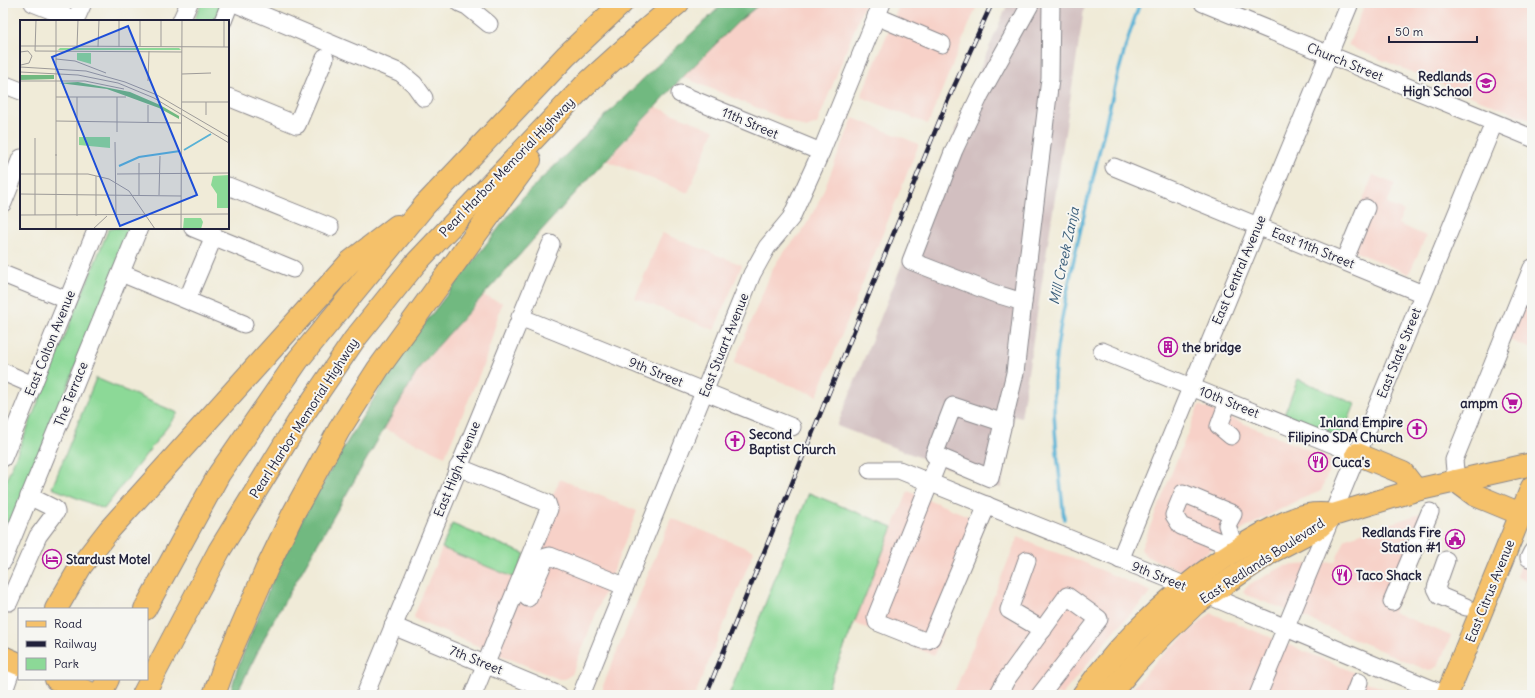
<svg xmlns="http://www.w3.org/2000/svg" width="1535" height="698" font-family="Delius,sans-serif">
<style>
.built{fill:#f7d1c8}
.industrial{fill:#d2bfc0}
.green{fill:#8cd997;stroke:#577e69}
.forest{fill:#71b980;stroke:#4a6e5e}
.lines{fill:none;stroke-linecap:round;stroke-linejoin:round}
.stream{stroke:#59b2d6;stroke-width:3.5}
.minor-casing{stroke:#89868a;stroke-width:19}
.major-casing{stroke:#89868a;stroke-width:24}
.highway-casing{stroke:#89868a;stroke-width:24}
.minor{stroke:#fff;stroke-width:17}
.major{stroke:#f5c16b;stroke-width:22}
.highway{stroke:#f5c16b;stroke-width:22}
.rail-casing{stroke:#22223b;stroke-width:4.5}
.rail{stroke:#f6f6f2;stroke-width:3;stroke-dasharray:9;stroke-linecap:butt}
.labels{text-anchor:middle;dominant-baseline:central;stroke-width:4;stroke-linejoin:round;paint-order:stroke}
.street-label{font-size:13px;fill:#22223b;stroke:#f6f6f2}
.poi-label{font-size:13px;font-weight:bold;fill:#22223b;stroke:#f6f6f2;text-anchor:start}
.water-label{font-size:14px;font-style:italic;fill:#385c79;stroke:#f6f6f2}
.inset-river{fill:none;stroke:#59b2d6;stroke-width:2}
.inset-road{fill:none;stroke:#9e9b99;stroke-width:1}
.view{fill:#1d4ed8;fill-opacity:0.15;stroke:#1d4ed8;stroke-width:2}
.inset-edge{fill:none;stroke:#22223b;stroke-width:2}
</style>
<rect width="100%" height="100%" fill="#f6f6f2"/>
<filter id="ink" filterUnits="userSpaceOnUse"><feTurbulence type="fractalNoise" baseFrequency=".025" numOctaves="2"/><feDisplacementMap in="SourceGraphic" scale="8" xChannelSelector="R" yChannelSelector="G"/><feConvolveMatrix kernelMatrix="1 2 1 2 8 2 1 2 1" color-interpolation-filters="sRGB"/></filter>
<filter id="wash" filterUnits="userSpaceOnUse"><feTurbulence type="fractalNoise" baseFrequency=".012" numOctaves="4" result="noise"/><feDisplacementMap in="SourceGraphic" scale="16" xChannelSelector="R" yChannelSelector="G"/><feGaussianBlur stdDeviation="0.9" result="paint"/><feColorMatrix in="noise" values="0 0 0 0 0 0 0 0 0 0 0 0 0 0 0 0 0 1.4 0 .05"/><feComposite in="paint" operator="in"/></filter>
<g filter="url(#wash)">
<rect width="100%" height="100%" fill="#f0ebd8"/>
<g class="built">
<path d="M 761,3 L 865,3 L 817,124 L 806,128 L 683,77 L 738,22 Z"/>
<path d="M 900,3 L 978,3 L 928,124 L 861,97 Z"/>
<path d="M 1365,3 L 1532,3 L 1532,121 L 1348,46 Z"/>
<path d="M 656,107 L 714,130 L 688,193 L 607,161 Z"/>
<path d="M 853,118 L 919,144 L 817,396 L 734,363 L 773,268 L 780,257 L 803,230 L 809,220 L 820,199 Z"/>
<path d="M 1373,175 L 1395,184 L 1387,204 L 1404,211 L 1398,224 L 1426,236 L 1409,274 L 1344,247 Z"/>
<path d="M 662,233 L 742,265 L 714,330 L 635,298 Z"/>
<path d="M 1532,277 L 1532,349 L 1507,339 Z"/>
<path d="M 484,296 L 503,303 L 500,309 L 485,361 L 445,456 L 384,429 L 421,365 Z"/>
<path d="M 1199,405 L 1333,460 L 1321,491 L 1296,501 L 1234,534 L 1183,569 L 1179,570 L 1146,556 L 1141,549 Z"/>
<path d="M 560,479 L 637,511 L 572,674 L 565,679 L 559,679 L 415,620 L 414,616 L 442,548 L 516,578 Z"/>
<path d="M 908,491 L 985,523 L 934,655 L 854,623 Z"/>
<path d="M 1435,509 L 1393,612 L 1451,636 L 1438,666 L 1429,671 L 1284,609 L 1246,595 L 1243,591 L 1250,584 L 1284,566 L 1335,562 L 1346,538 Z"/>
<path d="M 671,518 L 754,551 L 695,695 L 605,695 L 603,693 L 603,686 Z"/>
<path d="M 1018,537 L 1047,550 L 1071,557 L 1152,592 L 1116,629 L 1062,695 L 953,695 Z"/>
<path d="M 1532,539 L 1532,584 L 1519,578 L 1517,575 Z"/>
<path d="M 1211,613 L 1328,661 L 1359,675 L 1359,679 L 1400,695 L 1127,695 L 1157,660 Z"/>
</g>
<path class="industrial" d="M 1008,3 L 1085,3 L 1021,418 L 1014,416 L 1001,488 L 837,426 L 962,115 L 961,114 Z"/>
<g class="green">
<path d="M 201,3 L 223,3 L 216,21 L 194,21 Z"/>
<path d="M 109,228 L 132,228 L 3,544 L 3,488 Z"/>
<path d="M 96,378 L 178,413 L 104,509 L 52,488 Z"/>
<path d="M 1298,379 L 1355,404 L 1341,438 L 1284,415 Z"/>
<path d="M 809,493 L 893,527 L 825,695 L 729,695 Z"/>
<path d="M 452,524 L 525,554 L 515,578 L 442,548 Z"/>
</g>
<path class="forest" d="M 724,3 L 761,3 L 738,22 L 683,77 L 566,203 L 421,365 L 272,623 L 236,695 L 230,695 L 236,672 L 276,571 L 299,525 L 341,452 L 403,351 L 523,197 L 644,78 Z"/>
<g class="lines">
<path class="stream" d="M 1064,519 C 1060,473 1052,427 1054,380 C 1055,357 1059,332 1064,308 C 1072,265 1082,222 1093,178 C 1107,120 1119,60 1140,3"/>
</g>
</g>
<g filter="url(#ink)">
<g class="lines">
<defs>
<g id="minor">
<path d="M 33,3 L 76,20"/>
<path d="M 234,3 L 401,73 L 414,84 L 424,98"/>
<path d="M 460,3 L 467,6 L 489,24"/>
<path d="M 1031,3 L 980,95 L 954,150 L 911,261 L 993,293 L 1023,302 L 1050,79 L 1051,3"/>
<path d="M 1203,3 L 1532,138"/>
<path d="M 876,16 L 942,44"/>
<path d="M 75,21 L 83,3"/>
<path d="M 181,21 L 189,3"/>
<path d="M 223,21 L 230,3"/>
<path d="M 3,84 L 21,91"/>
<path d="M 680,94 L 821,152"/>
<path d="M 228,97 L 297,125 L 325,58"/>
<path d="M 1114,167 L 1423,294"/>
<path d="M 228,186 L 330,227"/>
<path d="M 3,203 L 21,158"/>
<path d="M 193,228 L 293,269"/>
<path d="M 1344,261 L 1366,208"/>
<path d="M 121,273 L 244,324"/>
<path d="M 3,274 L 67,300"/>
<path d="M 187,300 L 214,236"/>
<path d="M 520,317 L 792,427"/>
<path d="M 1102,351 L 1357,454"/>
<path d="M 3,372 L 33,385"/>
<path d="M 1228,402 L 1219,426 L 1231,436"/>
<path d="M 940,457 L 934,455 L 953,406 L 1004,423"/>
<path d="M 3,458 L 97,228"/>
<path d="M 458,467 L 547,503 L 549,509 L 473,695"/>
<path d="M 870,470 L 899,470 L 1174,581 L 1446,695"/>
<path d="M 1456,481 L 1454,460 L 1532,268"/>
<path d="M 987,505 L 931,638 L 928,640 L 922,640 L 877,622 L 876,617 L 940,457 L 990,478 L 1015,373 L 1023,302"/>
<path d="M 1228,555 L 1220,542 L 1181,526 L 1174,515 L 1183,493 L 1233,514 L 1227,525 L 1235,550"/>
<path d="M 1529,558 L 1532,552"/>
<path d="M 1027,560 L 1009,610 L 1043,630"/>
<path d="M 1120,560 L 1350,3"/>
<path d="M 1446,560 L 1436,588 L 1440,596 L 1466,607"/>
<path d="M 3,561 L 139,228"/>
<path d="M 528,598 L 546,557 L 550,556 L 624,586"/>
<path d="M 3,600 L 9,602 L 38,536 L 56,512 L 55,509 L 29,496"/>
<path d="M 1392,602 L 1430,512"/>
<path d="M 393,626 L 559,695"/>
<path d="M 3,694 L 14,662"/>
<path d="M 365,695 L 551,244"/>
<path d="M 581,695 L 752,274 L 767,247 L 791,218 L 821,152 L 882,3"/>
<path d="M 998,695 L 1006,680 L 1067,596 L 1099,619 L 1040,695"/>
<path d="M 1258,695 L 1494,123"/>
<path d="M 1354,695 L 1359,682"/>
</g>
<g id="major">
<path d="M 1357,454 L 1403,473 L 1416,490"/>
<path d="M 1456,481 L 1475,495 L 1521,514"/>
<path d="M 3,657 L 19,664"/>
<path d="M 56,679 L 95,695"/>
<path d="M 1083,695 C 1125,635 1183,583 1245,544 C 1260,535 1277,525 1294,519 C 1306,514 1320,513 1333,515"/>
<path d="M 1109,695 L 1134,665 L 1164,634 L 1195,604 L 1271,552 L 1319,527 L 1333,515 L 1416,490 L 1532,464"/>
<path d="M 1447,695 L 1532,487"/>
</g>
<g id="highway">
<path d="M 56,609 L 81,566 L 109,530 L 350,262 L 397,226"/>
<path d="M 145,609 L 219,474 L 298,360 L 425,205 L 566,56 L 622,3"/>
<path d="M 100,695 L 108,679"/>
<path d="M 143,695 L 219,551 L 300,419 L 354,340 L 415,264 L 584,86 L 647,29 L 678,3"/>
<path d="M 214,695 L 224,667 L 267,568 L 293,514 L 339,430 L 378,369 L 530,160"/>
</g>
</defs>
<use href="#minor" class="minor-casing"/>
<use href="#major" class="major-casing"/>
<use href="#highway" class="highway-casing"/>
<use href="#minor" class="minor"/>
<use href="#major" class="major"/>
<use href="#highway" class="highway"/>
<defs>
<path id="rail" d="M 706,695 L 947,102 L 992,3"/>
</defs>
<use href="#rail" class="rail-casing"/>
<use href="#rail" class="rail"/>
</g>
</g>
<defs>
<symbol id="school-ring" viewBox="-11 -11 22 22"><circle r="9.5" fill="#f6f6f2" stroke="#b5179e" stroke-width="1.5"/><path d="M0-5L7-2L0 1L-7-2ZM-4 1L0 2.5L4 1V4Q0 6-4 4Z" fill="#b5179e"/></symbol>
<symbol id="building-ring" viewBox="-11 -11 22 22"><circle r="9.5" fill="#f6f6f2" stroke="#b5179e" stroke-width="1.5"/><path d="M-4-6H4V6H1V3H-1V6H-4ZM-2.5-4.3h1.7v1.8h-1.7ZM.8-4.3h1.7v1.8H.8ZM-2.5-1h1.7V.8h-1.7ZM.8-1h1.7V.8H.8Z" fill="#b5179e"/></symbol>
<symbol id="supermarket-ring" viewBox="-11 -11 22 22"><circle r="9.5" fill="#f6f6f2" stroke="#b5179e" stroke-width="1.5"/><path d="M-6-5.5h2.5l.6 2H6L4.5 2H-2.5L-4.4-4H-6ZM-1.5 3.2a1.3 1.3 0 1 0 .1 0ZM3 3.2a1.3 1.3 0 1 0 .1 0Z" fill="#b5179e"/></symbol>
<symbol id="church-ring" viewBox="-11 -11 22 22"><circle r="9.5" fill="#f6f6f2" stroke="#b5179e" stroke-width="1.5"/><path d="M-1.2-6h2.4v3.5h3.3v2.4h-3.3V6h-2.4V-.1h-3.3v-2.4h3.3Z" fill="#b5179e"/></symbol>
<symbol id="restaurant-ring" viewBox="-11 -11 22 22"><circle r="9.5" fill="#f6f6f2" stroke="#b5179e" stroke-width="1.5"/><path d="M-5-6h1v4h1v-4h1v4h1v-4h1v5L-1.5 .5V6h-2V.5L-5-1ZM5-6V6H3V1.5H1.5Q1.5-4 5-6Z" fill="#b5179e"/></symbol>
<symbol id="civic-ring" viewBox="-11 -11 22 22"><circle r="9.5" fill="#f6f6f2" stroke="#b5179e" stroke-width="1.5"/><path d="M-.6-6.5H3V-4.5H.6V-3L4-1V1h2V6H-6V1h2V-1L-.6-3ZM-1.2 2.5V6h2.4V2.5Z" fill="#b5179e"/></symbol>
<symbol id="hotel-ring" viewBox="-11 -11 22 22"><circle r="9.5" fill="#f6f6f2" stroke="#b5179e" stroke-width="1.5"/><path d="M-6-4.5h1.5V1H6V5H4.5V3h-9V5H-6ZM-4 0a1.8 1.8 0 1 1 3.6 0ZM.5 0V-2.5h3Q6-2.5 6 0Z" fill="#b5179e"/></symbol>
</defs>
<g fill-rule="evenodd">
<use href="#school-ring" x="1475" y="72" width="22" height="22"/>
<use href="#building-ring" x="1157" y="336" width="22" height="22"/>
<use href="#supermarket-ring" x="1501" y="392" width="22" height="22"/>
<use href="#church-ring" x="1406" y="418" width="22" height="22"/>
<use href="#church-ring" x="724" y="430" width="22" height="22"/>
<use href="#restaurant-ring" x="1307" y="451" width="22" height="22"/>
<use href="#civic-ring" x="1444" y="528" width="22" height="22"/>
<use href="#hotel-ring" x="41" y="548" width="22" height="22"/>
<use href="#restaurant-ring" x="1331" y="564" width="22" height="22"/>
</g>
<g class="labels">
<g class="street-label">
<text transform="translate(1345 62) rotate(22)">Church Street</text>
<text transform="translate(750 123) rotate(23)">11th Street</text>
<text transform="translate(507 167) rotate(-46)">Pearl Harbor Memorial Highway</text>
<text transform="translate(1313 248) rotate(22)">East 11th Street</text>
<text transform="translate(1239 270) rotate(-67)">East Central Avenue</text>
<text transform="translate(50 343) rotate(-68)">East Colton Avenue</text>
<text transform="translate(724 345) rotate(-68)">East Stuart Avenue</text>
<text transform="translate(1399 353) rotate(-68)">East State Street</text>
<text transform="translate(656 372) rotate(22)">9th Street</text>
<text transform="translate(71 394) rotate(-68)">The Terrace</text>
<text transform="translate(1229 402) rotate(22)">10th Street</text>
<text transform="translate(304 418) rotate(-57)">Pearl Harbor Memorial Highway</text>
<text transform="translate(457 469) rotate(-68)">East High Avenue</text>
<text transform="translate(1262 561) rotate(-33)">East Redlands Boulevard</text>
<text transform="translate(1159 576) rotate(22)">9th Street</text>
<text transform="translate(1490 591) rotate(-68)">East Citrus Avenue</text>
<text transform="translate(476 660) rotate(22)">7th Street</text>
</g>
<g class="poi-label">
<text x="1472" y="76" text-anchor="end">Redlands<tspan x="1472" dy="15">High School</tspan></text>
<text x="1182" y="347">the bridge</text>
<text x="1498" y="403" text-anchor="end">ampm</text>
<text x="1403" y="422" text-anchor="end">Inland Empire<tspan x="1403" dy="15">Filipino SDA Church</tspan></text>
<text x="749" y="434">Second<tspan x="749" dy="15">Baptist Church</tspan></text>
<text x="1332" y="462">Cuca's</text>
<text x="1441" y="532" text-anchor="end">Redlands Fire<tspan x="1441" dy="15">Station #1</tspan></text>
<text x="66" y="559">Stardust Motel</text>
<text x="1356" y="575">Taco Shack</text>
</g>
<g class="water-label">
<text transform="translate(1064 256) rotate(-78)">Mill Creek Zanja</text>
</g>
</g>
<g transform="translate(20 20)">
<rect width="209" height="209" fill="#f0ebd8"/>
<path d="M 40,28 L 159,28 L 161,30 L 38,30 ZM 57,33 L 71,33 L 71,44 L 57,40 ZM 59,117 L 90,117 L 90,128 L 59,125 ZM 209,155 L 209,188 L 197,188 L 197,174 L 191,165 L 193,156 ZM 164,198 L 181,198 L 183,202 L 181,209 L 163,209 Z" fill="#8cd997"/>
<path d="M 0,55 L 34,55 L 34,59 L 0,60 ZM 58,62 L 110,72 L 140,85 L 159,96 L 159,99 L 139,88 L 87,69 L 39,63 Z" fill="#71b980"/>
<path class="inset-river" d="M 164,130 L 191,114M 99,146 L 119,137 L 160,131"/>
<path class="inset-road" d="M 16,0 L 15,31 L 162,32M 36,0 L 36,26 L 209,27M 0,26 L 36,26 L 36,136M 57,27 L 58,0M 78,27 L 79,0M 99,27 L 99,0M 120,27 L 120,0M 141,27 L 141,0M 204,27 L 204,0M 0,32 L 8,31 L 12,36 L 9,43 L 1,45M 36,39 L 55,41 L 86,53M 0,47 L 66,51 L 105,62 L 137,75 L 209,117M 0,52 L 58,55 L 98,63 L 134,78 L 209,123M 162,54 L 191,53M 0,61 L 36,61M 36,61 L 65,61 L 104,69M 128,61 L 129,31M 36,77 L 106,77M 97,77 L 97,112M 162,82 L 209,82M 186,82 L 186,95M 36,101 L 162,103M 128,103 L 128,85M 95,122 L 96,196M 0,154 L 68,154 L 89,159 L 109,171 L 135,209M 97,154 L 209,153M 76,156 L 76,196M 0,174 L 161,176M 119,175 L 119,143M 139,175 L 140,136M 0,195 L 209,194M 15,195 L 15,118M 36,195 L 36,134M 57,196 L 57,77M 36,209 L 36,195M 73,209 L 87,196M 161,209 L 162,0"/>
<path class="view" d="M 108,6 L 177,175 L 100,206 L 32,37 Z"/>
<rect width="209" height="209" class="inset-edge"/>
</g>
<rect width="1535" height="698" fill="none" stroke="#f6f6f2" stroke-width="16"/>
<rect x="18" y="608" width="130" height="72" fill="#f6f6f2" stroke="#a1a1a9"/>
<rect x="26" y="621" width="20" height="6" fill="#f5c16b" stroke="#a1a1a9"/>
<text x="54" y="628" font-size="12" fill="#22223b">Road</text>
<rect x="26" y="641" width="20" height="6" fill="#22223b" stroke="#a1a1a9"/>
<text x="54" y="648" font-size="12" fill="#22223b">Railway</text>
<rect x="26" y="658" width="20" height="12" fill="#8cd997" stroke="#a1a1a9"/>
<text x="54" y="668" font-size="12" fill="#22223b">Park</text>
<path d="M1389 36v6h88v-6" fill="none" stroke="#22223b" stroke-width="2"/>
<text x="1395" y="36" font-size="12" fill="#22223b" stroke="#f6f6f2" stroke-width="3" paint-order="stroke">50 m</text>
</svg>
